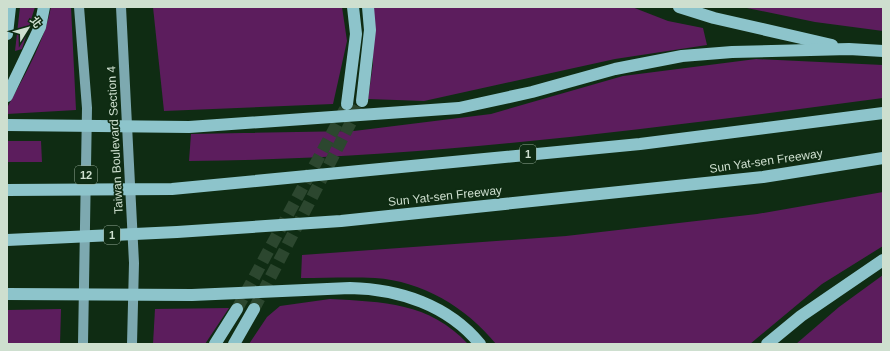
<svg xmlns="http://www.w3.org/2000/svg" width="890" height="351" font-family="Arial,'Noto Sans TC',sans-serif">
<style>
.green{fill:#5c1d5d}
.lines{fill:none;stroke-linecap:round;stroke-linejoin:round}
.highway-tunnel{stroke:#2c472f;stroke-width:12;stroke-dasharray:12 6;stroke-linecap:butt}
.primary{stroke:#7da9b0;stroke-width:10}
.highway{stroke:#8dc4cb;stroke-width:12}
.labels{text-anchor:middle;dominant-baseline:central;stroke-width:3.5;stroke-linejoin:round;paint-order:stroke}
.shield{fill:#0f2c13;stroke:#95a997;stroke-width:1}
.shield-label{font-size:11px;font-weight:bold;fill:#cedfcf}
.street-label{font-size:12px;fill:#cedfcf;stroke:#0f2c13}
</style>
<rect width="100%" height="100%" fill="#0f2c13"/>
<g class="green">
<path d="M 20,7 L 35,7 L 22,49 L 15,51 Z"/>
<path d="M 51,7 L 71,7 L 76,110 L 7,114 L 7,108 C 24,76 44,43 51,7 Z"/>
<path d="M 153,7 L 342,7 L 347,41 L 333,104 L 164,111 Z"/>
<path d="M 373,7 L 632,7 L 668,21 L 703,28 L 707,45 L 615,59 L 424,101 L 368,99 L 373,64 Z"/>
<path d="M 742,7 L 883,7 L 883,31 L 815,22 Z"/>
<path d="M 756,59 L 883,65 L 883,98 C 653,129 422,159 189,161 L 191,134 L 354,131 L 491,114 L 623,76 Z"/>
<path d="M 7,141 L 41,141 L 42,162 L 7,162 Z"/>
<path d="M 883,192 L 883,246 L 822,284 L 750,344 L 496,344 C 466,307 422,281 375,278 C 350,277 325,278 301,278 L 302,255 L 566,236 L 757,214 Z"/>
<path d="M 883,275 L 883,344 L 796,344 L 839,307 Z"/>
<path d="M 330,299 C 383,302 429,302 468,344 L 249,344 L 267,317 L 280,306 Z"/>
<path d="M 229,308 L 205,344 L 153,344 L 155,309 Z"/>
<path d="M 61,309 L 60,344 L 7,344 L 7,310 Z"/>
</g>
<g class="lines">
<g class="highway-tunnel">
<path d="M 237,309 L 345,109"/>
<path d="M 254,309 L 362,101"/>
</g>
<g class="primary">
<path d="M 79,7 L 87,108 L 83,344"/>
<path d="M 121,7 L 134,263 L 132,344"/>
</g>
<g class="highway">
<path d="M 679,7 L 714,18 L 832,45"/>
<path d="M 7,34 L 10,7"/>
<path d="M 7,96 L 40,27 L 44,7"/>
<path d="M 362,101 L 370,30 L 368,7"/>
<path d="M 347,104 L 356,34 L 353,7"/>
<path d="M 7,125 L 189,127 L 459,108 L 532,92 L 615,69 L 682,56 L 732,52 L 849,49 L 883,51"/>
<path d="M 7,190 L 172,189 L 640,144 L 883,113"/>
<path d="M 7,240 L 177,232 L 341,221 L 763,177 L 883,158"/>
<path d="M 7,294 L 192,295 L 350,288 C 399,289 448,305 480,344"/>
<path d="M 215,344 L 237,309"/>
<path d="M 234,344 L 254,309"/>
<path d="M 767,344 L 801,316 L 883,260"/>
</g>
</g>
<g class="labels">
<g class="shield">
<rect x="520" y="145" width="16" height="18" rx="3"/>
<rect x="75" y="166" width="22" height="18" rx="3"/>
<rect x="104" y="226" width="16" height="18" rx="3"/>
</g>
<g class="shield-label">
<text x="528" y="154">1</text>
<text x="86" y="175">12</text>
<text x="112" y="235">1</text>
</g>
<g class="street-label">
<text transform="translate(115 140) rotate(-93)">Taiwan Boulevard Section 4</text>
<text transform="translate(766 161) rotate(-8)">Sun Yat-sen Freeway</text>
<text transform="translate(445 196) rotate(-6)">Sun Yat-sen Freeway</text>
</g>
</g>
<rect width="890" height="351" fill="none" stroke="#cedfcf" stroke-width="16"/>
<g transform="translate(28 28) rotate(53)" stroke="#0f2c13" stroke-width="3" paint-order="stroke">
<path d="M0-3L7 15L0 10L-7 15Z" fill="#cedfcf"/>
<text y="-6" font-size="11" font-weight="bold" text-anchor="middle" fill="#cedfcf">北</text>
</g>
</svg>
